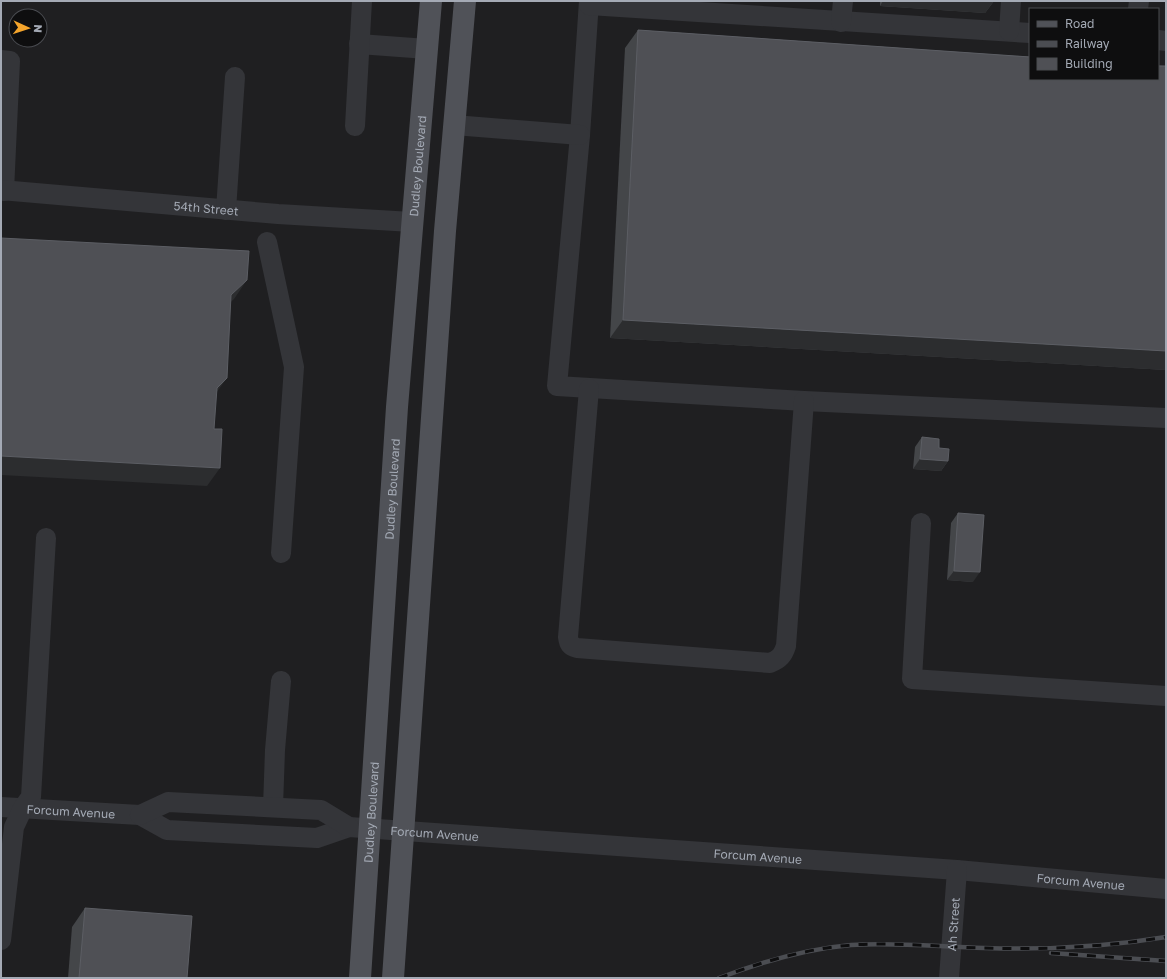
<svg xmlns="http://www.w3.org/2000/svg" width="1167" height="979" font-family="'Golos Text',sans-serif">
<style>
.built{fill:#1f1f21;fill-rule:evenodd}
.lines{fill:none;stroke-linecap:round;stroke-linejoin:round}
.minor{stroke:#343539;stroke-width:20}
.major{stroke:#505258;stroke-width:22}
.rail-casing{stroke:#4b4d52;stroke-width:4.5}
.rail{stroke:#0e0e0f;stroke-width:3;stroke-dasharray:9;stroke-linecap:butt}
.wall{fill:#444649}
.shaded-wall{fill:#2c2d2f}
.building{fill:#4f5055;stroke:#5c5e64}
.labels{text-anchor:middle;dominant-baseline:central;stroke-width:4;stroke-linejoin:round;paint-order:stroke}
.street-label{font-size:12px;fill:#a4aab5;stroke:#0e0e0f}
</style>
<rect width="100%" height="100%" fill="#131314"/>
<path class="built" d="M 1,1 L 1166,1 L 1166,978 L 1,978 ZM 1030,9 L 1158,9 L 1158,79 L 1030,79 ZM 16,16 L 40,16 L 40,40 L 16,40 Z"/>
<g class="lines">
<g class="minor">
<path d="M 589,1 L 580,135 L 557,386 L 804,401 L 1166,418"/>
<path d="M 589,5 L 1030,33"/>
<path d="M 1138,9 L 1139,1"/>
<path d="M 841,22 L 843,1"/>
<path d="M 1009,31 L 1011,1"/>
<path d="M 1158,40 L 1166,41"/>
<path d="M 359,44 L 427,49"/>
<path d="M 1,60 L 10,61 L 4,191"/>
<path d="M 454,125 L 580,135"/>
<path d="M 355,126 L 362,1"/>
<path id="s1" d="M 1,190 L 278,214 L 412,222"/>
<path d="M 226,210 L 235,77"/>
<path d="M 267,242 L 294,367 L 281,553"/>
<path d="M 589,389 L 568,637 C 569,644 570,646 577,648 L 770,663 C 780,659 783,655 786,646 L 804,401"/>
<path d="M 921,523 L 912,679 L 1166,696"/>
<path id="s2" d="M 1,807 L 140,815 L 167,830 L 317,838 L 349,827 L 957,870 L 1166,889"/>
<path d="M 273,807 L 275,750 L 281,681"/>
<path d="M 140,815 L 168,802 L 321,810 L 349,827"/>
<path d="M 1,940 L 14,827 L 23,808 L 31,797 L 46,538"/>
<path id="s3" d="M 949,978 L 957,870"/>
</g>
<g class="major">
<path id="s4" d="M 360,978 L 397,407 L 431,1"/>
<path d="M 393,978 L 445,231 L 465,1"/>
</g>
<defs>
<g id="rail">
<path d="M 1051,953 L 1166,961"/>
<path d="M 719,978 C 761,962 805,949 851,945 C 896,942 940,947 984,948 C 1045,950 1106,947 1166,937"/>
</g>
</defs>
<use href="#rail" class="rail-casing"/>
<use href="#rail" class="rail"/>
</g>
<g class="wall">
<path d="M 880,1 L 994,1 L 985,13 L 880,6 Z"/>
<path d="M 638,30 L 1166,66 L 1166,370 L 610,338 L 625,48 Z"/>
<path d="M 922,437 L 939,448 L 948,461 L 941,471 L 913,469 L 915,447 Z"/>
<path d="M 958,513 L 973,582 L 947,580 L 951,523 Z"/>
<path d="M 85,908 L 187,978 L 68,978 L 72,927 Z"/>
</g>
<g class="shaded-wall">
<path d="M 883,1 L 994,1 L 985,13 L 880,6 Z"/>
<path d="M 247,280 L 234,299 L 218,314 L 231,295 Z"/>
<path d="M 623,320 L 1166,351 L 1166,370 L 610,338 Z"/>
<path d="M 227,378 L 214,396 L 217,388 Z"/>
<path d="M 1,456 L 220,468 L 207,486 L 1,475 Z"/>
<path d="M 920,459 L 948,461 L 941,471 L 913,469 Z"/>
<path d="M 954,571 L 980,572 L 973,582 L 947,580 Z"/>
</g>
<g class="building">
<path d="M 638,30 L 1030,57 L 1030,79 L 1158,79 L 1158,66 L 1166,66 L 1166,351 L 623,320 Z"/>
<path d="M 1,238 L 249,251 L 247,280 L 231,295 L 227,378 L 217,388 L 214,429 L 222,429 L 220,468 L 1,456 Z"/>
<path d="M 922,437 L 939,439 L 939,448 L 949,449 L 948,461 L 920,459 Z"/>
<path d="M 958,513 L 984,515 L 980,572 L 954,571 Z"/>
<path d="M 85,908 L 192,916 L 187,978 L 79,978 Z"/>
</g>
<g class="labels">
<g class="street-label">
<text stroke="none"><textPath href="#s4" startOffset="814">Dudley Boulevard</textPath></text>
<text stroke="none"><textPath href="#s1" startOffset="206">54th Street</textPath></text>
<text stroke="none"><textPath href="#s4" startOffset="490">Dudley Boulevard</textPath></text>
<text stroke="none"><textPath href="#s2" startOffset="70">Forcum Avenue</textPath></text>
<text stroke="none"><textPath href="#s4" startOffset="166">Dudley Boulevard</textPath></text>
<text stroke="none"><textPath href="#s2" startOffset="440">Forcum Avenue</textPath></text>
<text stroke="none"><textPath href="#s2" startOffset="764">Forcum Avenue</textPath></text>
<text stroke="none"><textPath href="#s2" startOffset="1088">Forcum Avenue</textPath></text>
<text stroke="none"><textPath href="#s3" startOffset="54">Ah Street</textPath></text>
</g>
</g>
<rect width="1167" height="979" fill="none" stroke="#a4aab5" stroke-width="4"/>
<rect x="1029" y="8" width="130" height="72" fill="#0e0e0f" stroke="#4a4c51"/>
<rect x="1037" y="21" width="20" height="6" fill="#505258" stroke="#4a4c51"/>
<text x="1065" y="28" font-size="12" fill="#a4aab5">Road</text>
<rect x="1037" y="41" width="20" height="6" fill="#4b4d52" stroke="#4a4c51"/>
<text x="1065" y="48" font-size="12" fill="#a4aab5">Railway</text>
<rect x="1037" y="58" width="20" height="12" fill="#4f5055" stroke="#4a4c51"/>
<text x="1065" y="68" font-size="12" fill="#a4aab5">Building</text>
<g transform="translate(28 28) rotate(93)"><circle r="19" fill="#0e0e0f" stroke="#4a4c51"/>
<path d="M0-3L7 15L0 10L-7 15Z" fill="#f4a42b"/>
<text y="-6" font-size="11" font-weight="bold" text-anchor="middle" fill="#a4aab5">N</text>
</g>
</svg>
